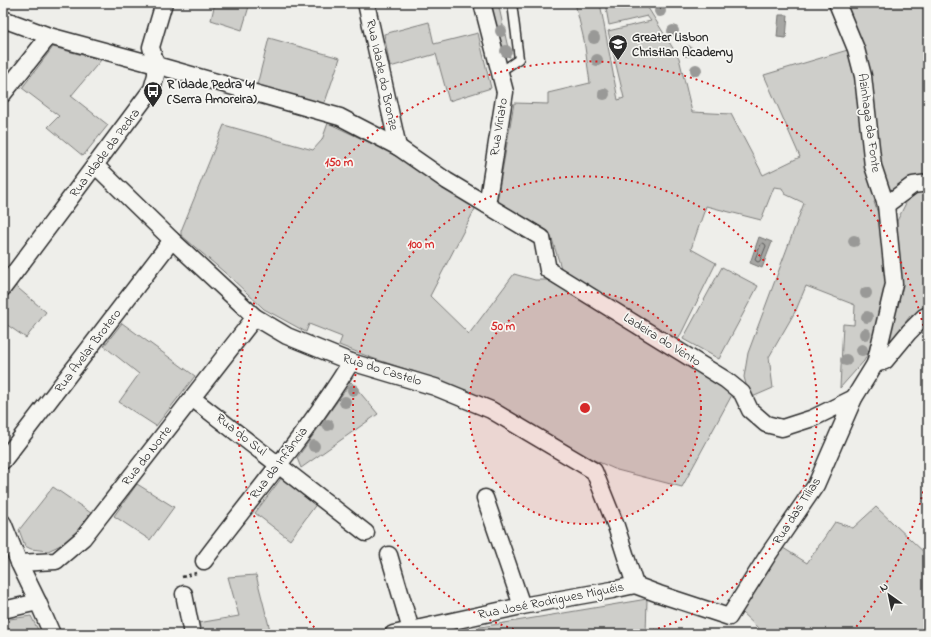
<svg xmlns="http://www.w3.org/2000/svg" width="931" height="637" font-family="'Indie Flower',sans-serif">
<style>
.green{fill:#cececa;stroke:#7c7c7a}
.water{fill:#a6a6a3;stroke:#757573}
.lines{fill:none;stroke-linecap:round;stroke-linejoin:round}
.shore{stroke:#5c5c5b;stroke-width:1}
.lane-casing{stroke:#2b2b2b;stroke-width:11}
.street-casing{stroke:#2b2b2b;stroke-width:19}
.path{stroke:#2b2b2b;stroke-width:2.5;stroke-dasharray:3 3;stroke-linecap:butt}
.lane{stroke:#f6f6f2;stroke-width:8}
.street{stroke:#f6f6f2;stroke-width:16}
.tree{fill:#999997}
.ring{fill:none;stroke:#d62828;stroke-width:2;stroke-dasharray:2 4}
.labels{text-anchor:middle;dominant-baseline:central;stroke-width:3.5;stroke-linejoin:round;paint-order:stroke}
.poi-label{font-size:13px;font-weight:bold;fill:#2b2b2b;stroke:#f6f6f2;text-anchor:start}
.street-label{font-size:13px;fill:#2b2b2b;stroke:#f6f6f2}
.centre{fill:#d62828;stroke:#f6f6f2;stroke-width:2}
.ring-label{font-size:12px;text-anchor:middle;font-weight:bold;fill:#d62828;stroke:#f6f6f2;stroke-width:3.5;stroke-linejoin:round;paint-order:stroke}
</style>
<rect width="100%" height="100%" fill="#eeeeea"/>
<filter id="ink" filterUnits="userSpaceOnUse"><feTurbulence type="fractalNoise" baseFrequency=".025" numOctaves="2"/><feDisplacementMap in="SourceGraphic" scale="8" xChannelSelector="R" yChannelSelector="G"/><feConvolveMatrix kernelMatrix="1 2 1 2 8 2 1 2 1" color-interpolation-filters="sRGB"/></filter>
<g filter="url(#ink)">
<g class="green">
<path d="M 215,3 L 250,3 L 242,30 L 211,20 Z"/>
<path d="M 491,3 L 498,3 L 510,57 L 503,55 Z"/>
<path d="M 575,3 L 600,3 L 618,100 L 624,98 L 608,31 L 651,21 L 647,16 L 609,25 L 605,3 L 645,3 L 679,58 L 692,112 L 731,114 L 763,175 L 800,157 L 764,75 L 851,49 L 832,3 L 928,3 L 928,179 L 907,182 L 874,202 L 885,233 L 888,277 L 876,328 L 869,351 L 864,361 L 840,388 L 843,324 L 854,325 L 855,305 L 806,286 L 796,310 L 769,357 L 773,388 L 750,398 L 747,388 L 744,377 L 748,353 L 804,203 L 785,194 L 782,188 L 774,187 L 761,220 L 706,206 L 691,249 L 716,263 L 676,344 L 561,268 L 552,239 L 546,230 L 497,201 L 514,103 L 548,104 L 548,93 L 590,83 L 584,40 Z"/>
<path d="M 429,22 L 434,44 L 478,33 L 491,88 L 449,101 L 436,54 L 390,67 L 384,34 Z"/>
<path d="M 269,38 L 340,58 L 324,105 L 257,85 Z"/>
<path d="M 53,47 L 101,60 L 71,96 L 108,125 L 83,156 L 48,127 L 59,116 L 22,88 Z"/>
<path d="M 328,123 L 394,154 L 476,207 L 430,296 L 469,334 L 514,274 L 535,280 L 546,280 L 559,283 L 733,393 L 682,487 L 617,470 L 580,454 L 521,418 L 436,379 L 372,358 L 339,345 L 342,337 L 309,324 L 306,332 L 264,309 L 231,278 L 181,235 L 181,231 L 224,125 L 313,150 L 322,140 Z"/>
<path d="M 928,188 L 928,307 L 910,316 L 892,341 L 886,336 L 897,221 L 906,203 L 917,190 Z"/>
<path d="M 722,267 L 758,286 L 719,359 L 683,339 Z"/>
<path d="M 12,283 L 46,312 L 26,338 L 3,322 L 3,295 Z"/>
<path d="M 122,323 L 195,376 L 156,426 L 119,402 L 139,374 L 104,346 Z"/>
<path d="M 351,382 L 378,414 L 301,468 L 297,458 Z"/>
<path d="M 283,476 L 317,503 L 290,540 L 255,513 Z"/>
<path d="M 137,484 L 174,507 L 150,540 L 114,516 Z"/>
<path d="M 53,487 L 91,513 L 69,541 L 48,551 L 31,549 L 25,546 L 19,530 Z"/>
<path d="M 876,507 L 928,556 L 928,634 L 753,634 L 758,628 L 739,610 L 780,546 L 807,563 L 835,522 L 853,528 Z"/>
<path d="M 256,575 L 271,634 L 200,634 L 198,623 L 239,616 L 228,577 Z"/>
<path d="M 647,599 L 646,634 L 439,634 Z"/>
<path d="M 31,616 L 40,634 L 3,634 L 3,620 Z"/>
</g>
<g class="water">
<path d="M 779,15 L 788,15 L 786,38 L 777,37 Z"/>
<path d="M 759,237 L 772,242 L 762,268 L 750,263 Z"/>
</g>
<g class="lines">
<path class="shore" d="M 763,243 L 765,244 L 766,246 L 760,261 L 758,262 L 756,261 L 755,259 L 761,244 Z"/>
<defs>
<path id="lane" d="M 500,72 L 519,59 L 512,3"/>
<g id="street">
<path d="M 366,3 L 398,147"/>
<path d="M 482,3 L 505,92 L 487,205"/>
<path d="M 3,19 L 49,36 L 156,65 L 340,117 L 398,147 L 447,181 L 542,238 L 548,270 L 726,380 L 742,393 L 750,410 L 766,424 L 782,428 L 813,418 L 854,398"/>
<path d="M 3,94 L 49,36"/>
<path d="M 96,166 L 172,240 L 255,317 L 287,336 L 351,362 L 435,387 L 491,410 L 594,471 L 616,526 L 635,585"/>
<path d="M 886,205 L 913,185 L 928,183"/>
<path d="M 3,288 L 152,89 L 156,75 L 156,65 L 151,47 L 164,3"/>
<path d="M 875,364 L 885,361 L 909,332 L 924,317 L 928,315"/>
<path d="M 192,398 L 366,533"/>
<path d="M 3,461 L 172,240"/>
<path d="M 485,498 L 522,606"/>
<path d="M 3,523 L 20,565 L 38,602 L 52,634"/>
<path d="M 389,555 L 411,630"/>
<path d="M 204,561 C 253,495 308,433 351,362"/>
<path d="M 19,563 L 56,561 L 83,538 L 255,317"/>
<path d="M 184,594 L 192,634"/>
<path d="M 3,610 L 38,602"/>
<path d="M 393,634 L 522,606 L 612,590 L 635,585 L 659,594 L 729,617 L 768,555 L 816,485 L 854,398 L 875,364 L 894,284 L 886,205 L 873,166 L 863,76 L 856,49 L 837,3"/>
</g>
</defs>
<use href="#lane" class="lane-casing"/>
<use href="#street" class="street-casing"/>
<path class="path" d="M 182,577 L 196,573"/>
<use href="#lane" class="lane"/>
<use href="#street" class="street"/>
</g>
<g class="tree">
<circle cx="660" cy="11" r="6"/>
<circle cx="501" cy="31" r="6"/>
<circle cx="673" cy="31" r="6"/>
<circle cx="594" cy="38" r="6"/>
<circle cx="506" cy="51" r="6"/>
<circle cx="687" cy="51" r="6"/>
<circle cx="597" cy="60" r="6"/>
<circle cx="696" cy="70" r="6"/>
<circle cx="604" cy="94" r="6"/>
<circle cx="854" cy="241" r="6"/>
<circle cx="866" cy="293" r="6"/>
<circle cx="867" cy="317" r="6"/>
<circle cx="865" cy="334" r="6"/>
<circle cx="862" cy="350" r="6"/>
<circle cx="846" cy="360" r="6"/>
<circle cx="353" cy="390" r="6"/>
<circle cx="345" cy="402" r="6"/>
<circle cx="328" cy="425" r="6"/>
<circle cx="314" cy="446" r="6"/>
</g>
</g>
<circle cx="585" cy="408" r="116" fill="#d62828" fill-opacity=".12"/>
<g class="ring">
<circle cx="585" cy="408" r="116"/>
<path d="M531 634A232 232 0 1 1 639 634"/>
<path d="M928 468A348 348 0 0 1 852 632M318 632A348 348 0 1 1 928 348"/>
</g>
<defs>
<symbol id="school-pin" viewBox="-11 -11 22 30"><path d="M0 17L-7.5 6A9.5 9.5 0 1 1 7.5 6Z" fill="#2b2b2b" stroke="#f6f6f2"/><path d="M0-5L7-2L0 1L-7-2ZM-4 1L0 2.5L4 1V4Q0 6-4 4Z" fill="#fff"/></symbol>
<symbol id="bus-pin" viewBox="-11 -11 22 30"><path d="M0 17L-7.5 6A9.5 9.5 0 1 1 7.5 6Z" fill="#2b2b2b" stroke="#f6f6f2"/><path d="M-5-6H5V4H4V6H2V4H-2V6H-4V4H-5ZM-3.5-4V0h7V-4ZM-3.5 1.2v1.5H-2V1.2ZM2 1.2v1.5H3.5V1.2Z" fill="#fff"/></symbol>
</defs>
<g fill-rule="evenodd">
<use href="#school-pin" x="607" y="33" width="22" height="30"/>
<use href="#bus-pin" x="142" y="80" width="22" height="30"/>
</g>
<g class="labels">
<g class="poi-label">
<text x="632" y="37">Greater Lisbon<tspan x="632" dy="15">Christian Academy</tspan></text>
<text x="167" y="84">R Idade Pedra 41<tspan x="167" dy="15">(Serra Amoreira)</tspan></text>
</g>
<g class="street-label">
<text transform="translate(382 75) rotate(78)">Rua Idade do Bronze</text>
<text transform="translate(869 123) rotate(82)">Azinhaga da Fonte</text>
<text transform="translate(499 127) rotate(-81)">Rua Viriato</text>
<text transform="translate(105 153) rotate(-53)">Rua Idade da Pedra</text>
<text transform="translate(662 340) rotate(32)">Ladeira do Vento</text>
<text transform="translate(88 351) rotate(-53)">Rua Avelar Brotero</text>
<text transform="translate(382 370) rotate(17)">Rua do Castelo</text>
<text transform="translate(241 435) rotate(38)">Rua do Sul</text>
<text transform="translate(147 456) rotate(-52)">Rua do Norte</text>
<text transform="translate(279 463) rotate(-53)">Rua da Infância</text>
<text transform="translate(797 511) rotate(-57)">Rua das Tílias</text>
<text transform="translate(551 601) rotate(-11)">Rua José Rodrigues Miguéis</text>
</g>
</g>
<circle cx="585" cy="408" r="6" class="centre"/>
<g class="ring-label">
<text x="339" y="166">150 m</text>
<text x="421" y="248">100 m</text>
<text x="503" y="330">50 m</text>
</g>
<rect width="931" height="637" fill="none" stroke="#f6f6f2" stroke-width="16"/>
<rect x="8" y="8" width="915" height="621" fill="none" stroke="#2b2b2b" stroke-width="1.5" filter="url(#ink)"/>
<g transform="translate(889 595) rotate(327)" stroke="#f6f6f2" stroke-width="3" paint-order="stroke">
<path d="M0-3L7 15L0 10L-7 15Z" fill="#2b2b2b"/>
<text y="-6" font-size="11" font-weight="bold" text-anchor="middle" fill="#2b2b2b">N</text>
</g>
</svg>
